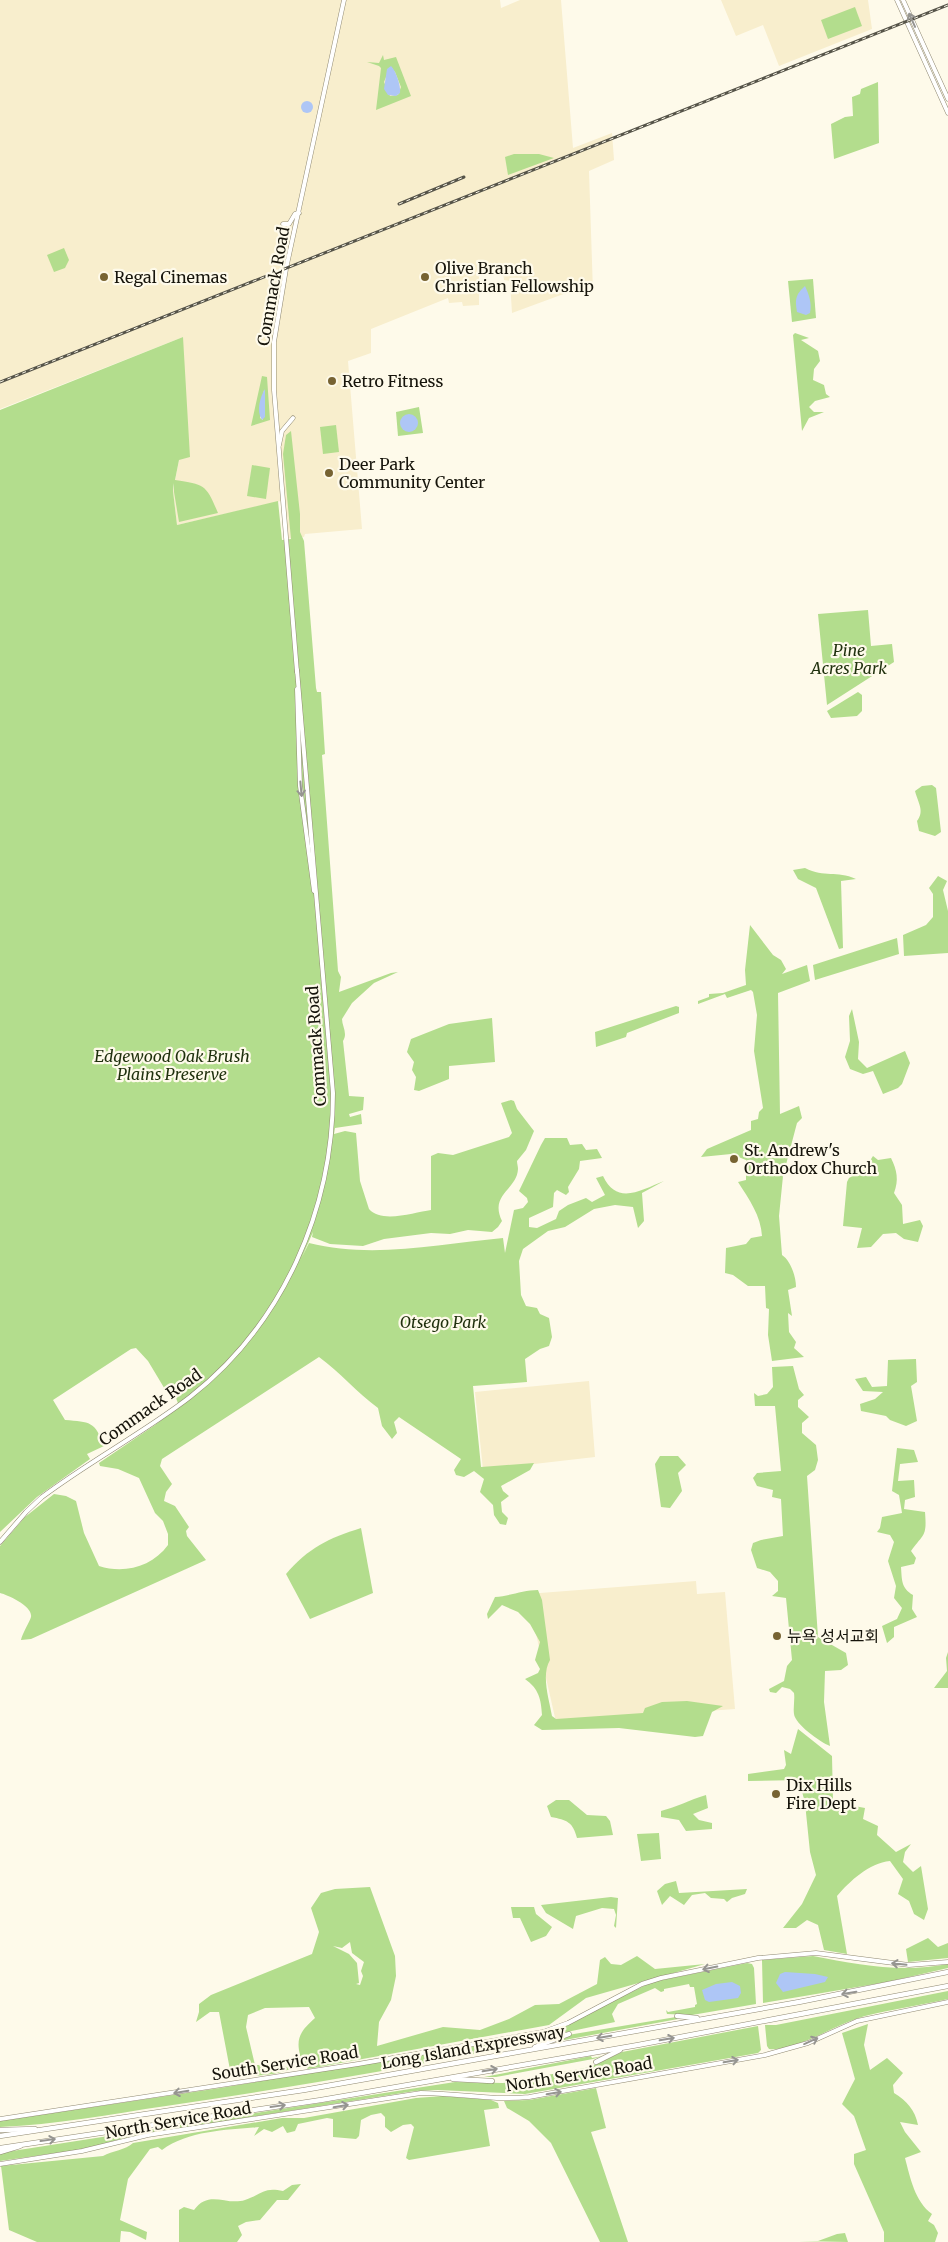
<svg xmlns="http://www.w3.org/2000/svg" width="948" height="2242" font-family="Merriweather,'Noto Sans KR',serif">
<style>
.built{fill:#f8eecd}
.green{fill:#b3dd8d;fill-rule:evenodd}
.water{fill:#aec6f6}
.lines{fill:none;stroke-linecap:round;stroke-linejoin:round}
.major-casing{stroke:#908972;stroke-width:5}
.highway-casing{stroke:#908972;stroke-width:5.5}
.major{stroke:#fff;stroke-width:4}
.highway{stroke:#fff;stroke-width:4.5}
.rail-casing{stroke:#565449;stroke-width:3}
.rail{stroke:#fefaea;stroke-width:1;stroke-dasharray:4;stroke-linecap:butt}
.oneway{stroke:#969591}
.poi-dot{fill:#776332;stroke:#fefaea;stroke-width:2}
.labels{text-anchor:middle;dominant-baseline:central;stroke-width:4.5;stroke-linejoin:round;paint-order:stroke}
.poi-label{font-size:16px;fill:#16140b;stroke:#fefaea;text-anchor:start}
.street-label{font-size:16px;fill:#16140b;stroke:#fefaea}
.park-label{font-size:16px;font-style:italic;fill:#1f300d;stroke:#fefaea}
</style>
<rect width="100%" height="100%" fill="#fefaea"/>
<g class="built">
<path d="M 0,0 L 500,0 L 501,8 L 520,0 L 561,0 L 573,148 L 612,133 L 614,160 L 589,171 L 593,292 L 569,292 L 512,313 L 510,281 L 504,280 L 503,270 L 479,271 L 479,305 L 463,306 L 462,302 L 449,303 L 448,298 L 371,329 L 371,353 L 348,361 L 362,529 L 305,534 L 304,537 L 284,539 L 281,501 L 177,525 L 173,491 L 179,460 L 183,337 L 0,409 Z"/>
<path d="M 721,0 L 868,0 L 872,29 L 779,66 L 763,25 L 736,36 Z"/>
<path d="M 589,1381 L 595,1457 L 483,1470 L 475,1392 Z"/>
<path d="M 696,1581 L 697,1594 L 725,1592 L 735,1709 L 556,1722 L 527,1594 Z"/>
</g>
<g class="green">
<path d="M 855,7 L 862,26 L 828,39 L 821,20 Z"/>
<path d="M 383,55 L 384,60 L 396,57 L 411,96 L 376,110 L 381,68 L 379,66 L 367,62 L 379,63 ZM 390,67 L 395,72 L 401,87 L 398,95 L 390,96 L 384,82 Z"/>
<path d="M 878,82 L 879,143 L 834,159 L 831,124 L 845,117 L 853,116 L 852,97 L 860,94 L 861,89 Z"/>
<path d="M 514,154 L 539,154 L 554,158 L 508,175 L 505,157 Z"/>
<path d="M 64,248 L 69,260 L 65,268 L 54,272 L 47,255 Z"/>
<path d="M 813,279 L 816,318 L 792,322 L 788,281 Z"/>
<path d="M 795,333 L 809,338 L 801,340 L 818,351 L 820,361 L 814,369 L 813,380 L 824,385 L 826,394 L 830,397 L 815,401 L 809,407 L 814,412 L 824,412 L 809,418 L 802,431 L 793,335 Z"/>
<path d="M 183,337 L 190,457 L 179,460 L 175,480 C 205,485 206,484 218,513 L 179,522 L 174,492 L 174,483 L 173,491 L 177,525 L 278,501 L 282,540 L 291,539 L 283,454 L 286,435 L 291,431 L 300,514 L 300,532 L 304,541 L 316,688 L 317,692 L 321,692 L 325,754 L 322,755 L 338,971 L 341,977 L 339,992 L 391,973 L 398,972 L 374,983 L 352,1003 L 342,1019 C 342,1026 348,1033 343,1041 L 349,1096 L 364,1097 L 363,1110 L 349,1114 L 350,1117 L 361,1114 L 362,1124 L 335,1128 L 334,1134 L 345,1131 L 356,1133 L 360,1181 L 369,1209 C 382,1224 415,1212 431,1210 L 431,1156 L 438,1153 L 453,1155 L 509,1137 L 512,1133 L 501,1103 L 511,1100 L 514,1101 L 517,1109 L 534,1131 L 526,1150 L 517,1161 C 517,1164 518,1166 518,1169 C 517,1190 489,1194 502,1221 L 498,1227 L 492,1232 L 468,1230 L 450,1234 L 431,1233 L 384,1239 L 363,1246 L 330,1244 L 312,1237 L 313,1232 L 302,1257 L 309,1243 C 372,1259 440,1244 503,1238 L 505,1253 L 514,1210 L 523,1208 L 528,1202 L 527,1198 L 519,1191 L 541,1145 L 545,1138 L 567,1138 L 570,1145 L 582,1144 L 586,1150 L 597,1149 L 602,1158 L 580,1161 L 579,1169 L 568,1187 L 569,1192 L 566,1195 L 557,1190 L 554,1193 L 553,1207 L 529,1218 L 529,1227 L 537,1228 L 556,1219 L 559,1211 L 568,1205 L 586,1198 L 592,1202 L 605,1195 L 596,1178 L 603,1176 C 617,1206 641,1190 664,1181 L 642,1193 L 644,1221 L 638,1228 L 633,1207 L 615,1205 L 594,1209 L 565,1227 L 548,1231 L 523,1249 L 519,1261 L 521,1295 L 526,1306 L 537,1308 L 540,1314 L 549,1318 L 552,1337 L 549,1346 L 540,1349 L 525,1359 L 527,1382 L 473,1386 L 481,1467 L 534,1463 L 530,1470 L 501,1486 L 503,1491 L 509,1496 L 501,1502 L 502,1512 L 508,1518 L 506,1525 L 500,1524 L 494,1515 L 493,1505 L 480,1492 L 484,1479 L 474,1471 L 464,1477 L 456,1475 L 454,1470 L 461,1459 L 399,1417 L 394,1422 L 397,1433 L 392,1439 L 382,1426 L 378,1408 C 357,1393 340,1372 319,1357 L 162,1459 L 160,1466 L 172,1484 L 166,1492 L 164,1501 L 175,1506 L 189,1527 L 186,1531 L 187,1536 L 206,1560 L 31,1639 L 21,1640 C 22,1634 30,1621 31,1617 C 33,1606 8,1595 0,1593 L 0,1546 L 25,1517 L 54,1494 L 66,1496 L 76,1501 L 84,1533 L 99,1566 C 124,1574 152,1567 168,1545 L 168,1534 L 163,1521 L 155,1513 L 139,1478 L 118,1469 L 100,1466 L 99,1463 L 155,1425 L 179,1406 L 176,1398 L 172,1401 L 148,1361 L 136,1348 L 131,1349 L 53,1400 L 65,1420 C 90,1422 95,1421 104,1446 L 87,1454 L 90,1459 L 37,1497 L 0,1532 L 0,410 Z"/>
<path d="M 262,376 L 267,377 L 270,420 L 251,426 ZM 264,390 L 263,420 L 260,418 L 260,407 Z"/>
<path d="M 419,407 L 423,433 L 398,436 L 396,412 Z"/>
<path d="M 336,425 L 339,452 L 323,454 L 320,427 Z"/>
<path d="M 252,465 L 270,468 L 266,499 L 247,496 Z"/>
<path d="M 868,610 L 871,646 L 892,644 L 894,662 L 827,705 L 818,614 Z"/>
<path d="M 858,692 L 862,695 L 862,711 L 857,716 L 831,718 L 827,711 Z"/>
<path d="M 932,785 L 936,788 L 941,832 L 935,836 L 919,831 L 917,821 C 925,811 918,803 915,791 L 922,786 Z"/>
<path d="M 805,868 C 825,878 836,870 856,879 L 841,881 L 843,948 L 839,949 L 816,888 L 798,879 L 793,870 Z"/>
<path d="M 938,876 L 947,881 L 943,890 L 948,911 L 948,953 L 904,956 L 903,935 L 926,925 L 933,917 L 933,894 L 929,888 Z"/>
<path d="M 750,925 L 773,955 L 781,960 L 786,969 L 782,974 L 807,965 L 810,981 L 778,993 L 780,1114 L 799,1106 L 802,1118 L 797,1123 L 783,1176 L 779,1216 L 782,1255 C 791,1261 796,1277 796,1287 L 788,1290 L 792,1316 L 788,1313 L 789,1332 L 796,1342 L 794,1348 L 804,1357 L 772,1361 L 768,1335 L 769,1309 L 766,1308 L 765,1286 L 748,1286 L 733,1275 L 725,1273 L 726,1248 L 746,1244 L 751,1238 L 762,1236 C 761,1216 749,1199 738,1182 L 746,1180 L 746,1160 L 731,1154 L 701,1157 L 707,1149 L 751,1130 L 751,1121 L 758,1119 L 759,1112 L 763,1108 L 754,1051 L 757,1015 L 753,992 L 751,990 L 727,998 L 725,994 L 698,1004 L 698,1001 L 709,997 L 709,994 L 723,993 L 746,985 L 745,970 Z"/>
<path d="M 897,938 L 899,954 L 815,980 L 813,965 Z"/>
<path d="M 676,1006 L 679,1007 L 679,1013 L 627,1033 L 626,1037 L 596,1047 L 595,1032 Z"/>
<path d="M 852,1009 L 859,1042 L 858,1059 L 867,1068 L 905,1051 L 910,1063 L 902,1084 L 898,1088 L 883,1094 L 873,1071 L 863,1074 L 850,1069 L 845,1057 L 850,1041 L 849,1016 Z"/>
<path d="M 492,1018 L 495,1062 L 449,1066 L 449,1079 L 419,1091 L 414,1090 L 416,1077 L 412,1070 L 414,1062 L 407,1052 L 411,1039 L 449,1024 Z"/>
<path d="M 873,1156 L 878,1160 L 891,1158 C 897,1170 899,1180 894,1193 L 902,1205 L 903,1224 L 920,1220 L 923,1226 L 918,1242 L 904,1239 L 896,1233 L 883,1234 L 871,1247 L 857,1248 L 862,1228 L 843,1226 L 847,1182 L 849,1178 L 864,1170 Z"/>
<path d="M 916,1359 L 917,1382 L 911,1386 L 917,1421 L 906,1426 L 890,1420 L 886,1416 L 861,1411 L 860,1404 L 875,1399 L 883,1392 L 863,1391 L 855,1379 L 866,1377 L 872,1387 L 887,1386 L 888,1360 Z"/>
<path d="M 793,1366 L 799,1389 L 804,1395 L 798,1400 L 798,1407 L 809,1417 L 802,1423 L 802,1433 L 816,1445 L 818,1460 L 815,1470 L 807,1476 L 818,1637 L 846,1653 L 848,1665 L 841,1670 L 825,1671 L 824,1702 L 830,1746 C 820,1742 795,1724 794,1714 C 793,1707 795,1700 794,1693 L 790,1689 L 782,1687 L 776,1693 L 770,1692 L 769,1689 L 784,1681 L 787,1666 L 792,1660 L 786,1598 L 772,1596 L 778,1591 L 778,1581 L 770,1572 L 757,1568 L 751,1550 L 753,1543 L 761,1540 L 783,1536 L 781,1499 L 772,1497 L 773,1490 L 757,1486 L 753,1478 L 757,1473 L 781,1471 L 775,1406 L 755,1406 L 754,1393 L 758,1396 L 767,1394 L 773,1387 L 772,1367 Z"/>
<path d="M 897,1448 L 914,1450 L 918,1462 L 900,1464 L 898,1481 L 914,1480 L 915,1497 L 905,1500 L 904,1509 L 925,1512 C 927,1537 924,1533 911,1551 L 916,1558 L 914,1564 L 901,1567 C 902,1580 901,1588 913,1595 L 912,1609 L 917,1617 L 894,1627 L 894,1637 L 887,1643 L 882,1626 L 897,1619 L 902,1608 L 894,1598 L 896,1586 L 888,1561 L 894,1542 L 890,1535 L 877,1532 L 880,1528 L 882,1517 L 902,1513 L 899,1495 L 892,1491 Z"/>
<path d="M 660,1456 L 678,1456 L 686,1465 L 678,1473 L 682,1491 L 670,1508 L 661,1507 L 655,1464 Z"/>
<path d="M 361,1528 L 373,1593 L 310,1619 L 286,1574 C 308,1548 329,1538 361,1528 Z"/>
<path d="M 538,1590 L 542,1600 L 550,1660 C 541,1675 549,1699 552,1716 L 556,1719 L 643,1713 L 645,1708 L 662,1702 L 687,1701 L 723,1706 L 712,1712 L 703,1736 L 695,1737 L 619,1728 L 542,1730 L 534,1725 L 542,1715 C 541,1699 539,1689 525,1679 L 538,1673 L 540,1669 L 535,1660 L 540,1642 L 530,1624 L 518,1612 L 502,1605 L 488,1619 L 487,1614 L 495,1597 C 510,1596 523,1590 538,1590 Z"/>
<path d="M 948,1652 L 948,1688 L 934,1688 L 947,1671 L 946,1658 Z"/>
<path d="M 798,1729 L 832,1756 L 833,1802 L 865,1808 L 863,1819 L 878,1826 L 877,1835 L 896,1852 L 911,1844 L 905,1852 L 903,1862 L 913,1872 L 921,1866 L 928,1909 L 924,1920 L 914,1914 L 909,1901 L 898,1894 L 903,1879 L 890,1861 C 869,1863 850,1881 837,1896 L 847,1954 L 824,1950 L 818,1925 L 807,1920 L 796,1928 L 783,1928 L 802,1904 L 816,1875 L 810,1852 L 805,1803 L 799,1780 L 748,1781 L 748,1774 L 784,1769 L 786,1765 L 784,1750 L 791,1754 Z"/>
<path d="M 706,1795 L 708,1808 L 693,1814 L 699,1820 L 712,1823 L 712,1829 L 686,1831 L 679,1820 L 661,1817 L 661,1811 C 677,1807 689,1800 706,1795 Z"/>
<path d="M 556,1800 L 569,1800 L 587,1815 L 606,1816 L 610,1821 L 613,1835 L 577,1838 C 573,1822 567,1820 551,1817 L 547,1806 Z"/>
<path d="M 659,1833 L 661,1859 L 641,1861 L 637,1834 Z"/>
<path d="M 676,1881 L 679,1893 L 747,1889 L 745,1894 L 732,1898 L 727,1902 L 724,1899 L 711,1898 L 705,1893 L 692,1895 L 684,1905 L 670,1896 L 662,1905 L 657,1891 L 665,1884 Z"/>
<path d="M 370,1887 L 395,1956 L 396,1976 L 391,2000 L 379,2022 L 377,2046 L 443,2027 L 480,2030 L 509,2019 L 535,2005 L 559,2004 L 597,1984 L 600,1960 L 605,1957 L 611,1964 L 621,1965 L 637,1956 L 655,1969 L 705,1964 L 586,1998 L 549,2025 L 308,2069 L 303,2065 C 295,2041 297,2034 315,2018 L 309,2007 L 265,2008 L 248,2015 L 246,2027 L 255,2065 L 276,2065 L 292,2068 C 274,2077 251,2076 231,2075 L 219,2012 L 210,2012 L 196,2022 L 199,2012 L 199,2004 L 211,1995 L 312,1954 L 319,1932 L 311,1908 L 321,1893 L 335,1889 ZM 350,1942 L 352,1953 L 364,1962 L 361,1971 L 363,1976 L 360,1985 L 356,1984 L 359,1983 L 357,1963 L 349,1954 L 333,1946 L 342,1948 Z"/>
<path d="M 611,1897 L 618,1898 L 616,1928 L 614,1926 L 616,1915 L 614,1909 L 602,1908 L 576,1916 L 573,1929 L 546,1913 L 541,1905 Z"/>
<path d="M 511,1907 L 534,1907 L 536,1914 L 552,1927 L 546,1936 L 531,1942 L 520,1918 L 513,1918 Z"/>
<path d="M 928,1938 L 938,1947 L 948,1943 L 948,1958 L 908,1962 L 906,1949 Z"/>
<path d="M 813,1956 C 859,1965 902,1973 948,1964 L 948,1968 L 887,1982 L 763,2003 L 762,1960 Z"/>
<path d="M 747,1963 L 752,1964 L 754,1968 L 756,2004 L 692,2015 L 667,2014 L 666,2010 L 668,2012 L 695,2007 L 695,2005 L 697,2004 L 694,1987 L 690,1987 L 689,1984 L 664,1989 L 664,1991 L 661,1992 L 655,1988 L 618,2004 L 612,2014 L 615,2022 L 562,2033 L 537,2042 C 413,2066 290,2088 166,2106 C 111,2114 55,2125 0,2127 L 0,2121 L 220,2088 L 550,2032 L 652,1982 Z"/>
<path d="M 948,1991 L 948,1999 C 921,2005 893,2009 865,2016 C 837,2023 796,2052 769,2049 L 767,2046 L 765,2025 L 776,2025 Z"/>
<path d="M 676,2017 L 678,2019 L 554,2042 L 568,2035 Z"/>
<path d="M 868,2024 L 864,2045 L 870,2070 L 887,2058 L 903,2073 L 893,2085 L 894,2093 C 907,2101 915,2110 918,2125 L 900,2122 L 905,2132 L 921,2152 L 905,2158 C 910,2177 915,2202 932,2214 L 928,2221 L 934,2225 L 938,2233 L 935,2242 L 884,2242 L 884,2232 L 854,2164 L 854,2154 L 866,2150 L 854,2116 L 842,2104 L 855,2079 L 842,2033 Z"/>
<path d="M 758,2026 L 761,2050 L 758,2053 L 525,2094 L 438,2090 L 415,2091 L 132,2136 L 84,2149 L 0,2161 L 0,2154 L 6,2152 L 455,2082 L 503,2083 L 558,2073 L 590,2067 L 622,2052 Z"/>
<path d="M 591,2056 L 592,2058 L 603,2056 L 593,2059 L 496,2077 L 484,2077 Z"/>
<path d="M 596,2088 L 606,2128 L 591,2132 L 628,2242 L 600,2242 L 551,2143 L 529,2121 L 507,2108 L 504,2101 L 529,2100 Z"/>
<path d="M 443,2096 L 491,2100 L 498,2103 L 499,2108 L 484,2110 L 490,2146 L 409,2160 L 406,2158 L 414,2127 L 411,2124 L 403,2125 L 391,2132 L 385,2127 L 385,2117 L 381,2113 L 371,2115 L 361,2120 L 359,2136 L 356,2139 L 333,2137 L 333,2119 L 327,2118 L 298,2124 L 295,2131 L 287,2133 L 283,2126 L 272,2132 L 264,2129 L 254,2136 L 259,2127 C 228,2130 189,2130 162,2150 L 158,2147 L 150,2149 L 128,2179 L 120,2220 L 147,2232 L 146,2240 L 130,2232 L 121,2231 L 120,2242 L 37,2242 L 9,2230 L 1,2166 L 103,2156 C 112,2151 126,2150 133,2143 L 282,2118 L 304,2118 L 416,2098 Z"/>
<path d="M 301,2184 L 288,2200 L 277,2200 L 260,2220 L 246,2222 L 238,2226 L 242,2235 L 237,2242 L 179,2242 L 179,2210 L 184,2207 L 194,2210 C 209,2189 226,2206 245,2200 C 263,2194 263,2187 283,2191 L 292,2185 Z"/>
<path d="M 845,2233 L 848,2242 L 799,2241 L 818,2241 L 837,2234 Z"/>
</g>
<g class="water">
<path d="M 391,66 C 396,71 401,86 400,93 L 396,96 L 388,95 L 384,89 L 387,69 Z"/>
<circle cx="307" cy="107" r="6"/>
<path d="M 805,286 C 809,295 812,303 810,313 L 806,315 L 797,312 C 795,300 795,295 805,286 Z"/>
<path d="M 265,389 L 265,417 L 262,420 C 256,411 260,397 265,389 Z"/>
<circle cx="409" cy="423" r="9"/>
<path d="M 785,1972 L 815,1974 L 828,1977 L 825,1982 L 783,1992 L 776,1983 L 780,1974 Z"/>
<path d="M 732,1982 L 740,1986 L 741,1993 L 738,1998 L 709,2002 L 705,2000 L 702,1990 L 716,1984 Z"/>
</g>
<g class="lines">
<defs>
<g id="major">
<path d="M 897,0 L 948,113"/>
<path d="M 903,0 L 948,99"/>
<path d="M 283,224 L 289,224 L 295,214 L 299,213"/>
<path d="M 279,445 L 282,431 L 293,418"/>
<path d="M 297,672 L 274,390 L 274,342 L 286,269 L 344,0"/>
<path d="M 297,689 L 300,786 L 314,891"/>
<path d="M 0,1542 L 26,1512 L 42,1497 C 90,1461 143,1433 190,1397 C 283,1324 333,1210 333,1093 L 297,670"/>
<path d="M 0,2119 L 358,2064 L 543,2032 L 568,2023 L 642,1984 L 661,1978 L 758,1958 L 816,1953 L 909,1965 L 948,1962"/>
<path d="M 0,2164 L 82,2151 L 148,2135 L 421,2093 C 457,2093 493,2101 529,2097 L 765,2055 L 808,2043 L 857,2021 L 948,2002"/>
</g>
<g id="highway">
<path d="M 677,2016 L 697,2018"/>
<path d="M 535,2047 L 569,2034"/>
<path d="M 596,2062 L 620,2050"/>
<path d="M 453,2079 L 492,2081"/>
<path d="M 0,2130 L 35,2129"/>
<path d="M 0,2136 L 304,2090 L 799,2002 L 948,1972"/>
<path d="M 0,2148 L 321,2100 L 638,2045 L 948,1986"/>
<path d="M 0,2152 L 20,2146"/>
</g>
</defs>
<use href="#major" class="major-casing"/>
<use href="#highway" class="highway-casing"/>
<use href="#major" class="major"/>
<use href="#highway" class="highway"/>
<defs>
<g id="rail">
<path d="M 399,204 L 464,177"/>
<path d="M 0,382 L 948,5"/>
</g>
</defs>
<use href="#rail" class="rail-casing"/>
<use href="#rail" class="rail"/>
</g>
<defs><path id="oneway-shaft" d="M-6 0H5M1.5-3L5.5 0L1.5 3" fill="none" stroke-width="1.6" stroke-linecap="round" stroke-linejoin="round" transform="scale(1.25)"/></defs>
<g class="oneway">
<use href="#oneway-shaft" transform="translate(912 20) rotate(-114)"/>
<use href="#oneway-shaft" transform="translate(301 789) rotate(85)"/>
<use href="#oneway-shaft" transform="translate(899 1964) rotate(-174)"/>
<use href="#oneway-shaft" transform="translate(710 1968) rotate(169)"/>
<use href="#oneway-shaft" transform="translate(849 1993) rotate(170)"/>
<use href="#oneway-shaft" transform="translate(604 2037) rotate(170)"/>
<use href="#oneway-shaft" transform="translate(667 2039) rotate(-10)"/>
<use href="#oneway-shaft" transform="translate(811 2041) rotate(-24)"/>
<use href="#oneway-shaft" transform="translate(731 2061) rotate(-10)"/>
<use href="#oneway-shaft" transform="translate(490 2070) rotate(-10)"/>
<use href="#oneway-shaft" transform="translate(181 2092) rotate(171)"/>
<use href="#oneway-shaft" transform="translate(554 2093) rotate(-10)"/>
<use href="#oneway-shaft" transform="translate(278 2106) rotate(-8)"/>
<use href="#oneway-shaft" transform="translate(341 2106) rotate(-10)"/>
<use href="#oneway-shaft" transform="translate(48 2140) rotate(-8)"/>
</g>
<g class="poi-dot">
<circle cx="104" cy="277" r="5"/>
<circle cx="425" cy="277" r="5"/>
<circle cx="332" cy="381" r="5"/>
<circle cx="329" cy="473" r="5"/>
<circle cx="734" cy="1159" r="5"/>
<circle cx="777" cy="1636" r="5"/>
<circle cx="776" cy="1794" r="5"/>
</g>
<g class="labels">
<g class="poi-label">
<text x="435" y="268">Olive Branch<tspan x="435" dy="18">Christian Fellowship</tspan></text>
<text x="114" y="277">Regal Cinemas</text>
<text x="342" y="381">Retro Fitness</text>
<text x="339" y="464">Deer Park<tspan x="339" dy="18">Community Center</tspan></text>
<text x="744" y="1150">St. Andrew's<tspan x="744" dy="18">Orthodox Church</tspan></text>
<text x="787" y="1636">뉴욕 성서교회</text>
<text x="786" y="1785">Dix Hills<tspan x="786" dy="18">Fire Dept</tspan></text>
</g>
<g class="street-label">
<text transform="translate(273 286) rotate(-80)">Commack Road</text>
<text transform="translate(316 1046) rotate(-94)">Commack Road</text>
<text transform="translate(150 1407) rotate(-35)">Commack Road</text>
<text transform="translate(473 2047) rotate(-10)">Long Island Expressway</text>
<text transform="translate(285 2063) rotate(-9)">South Service Road</text>
<text transform="translate(579 2074) rotate(-9)">North Service Road</text>
<text transform="translate(178 2120) rotate(-10)">North Service Road</text>
</g>
<g class="park-label">
<text x="849" y="650">Pine<tspan x="849" dy="18">Acres Park</tspan></text>
<text x="172" y="1056">Edgewood Oak Brush<tspan x="172" dy="18">Plains Preserve</tspan></text>
<text x="443" y="1322">Otsego Park</text>
</g>
</g>
</svg>
